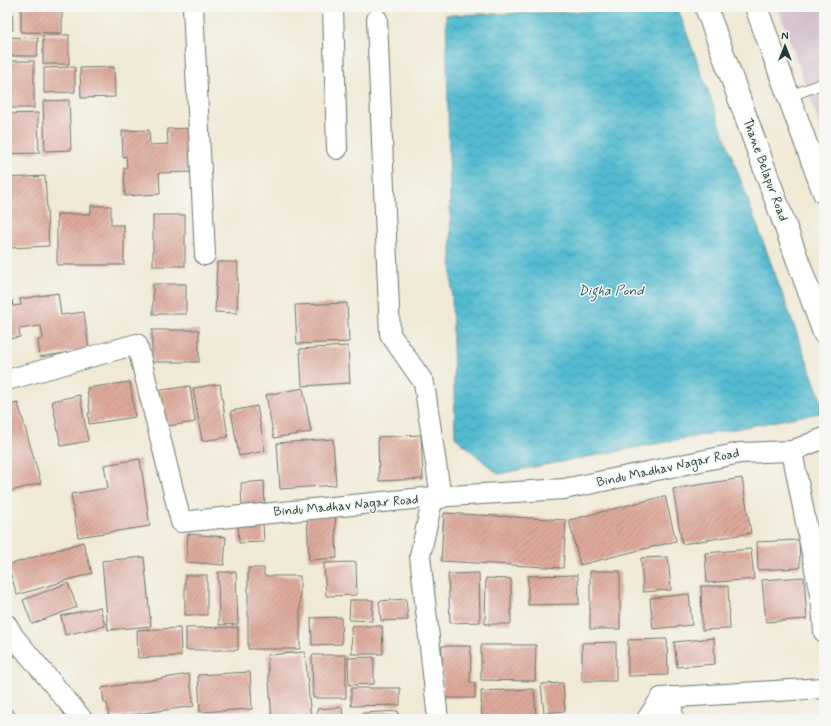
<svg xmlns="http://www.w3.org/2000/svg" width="831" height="726" font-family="Mynerve,sans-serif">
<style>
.industrial{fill:#d1bdcb}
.water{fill:url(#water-waves);stroke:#397c82}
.building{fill:url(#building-hatch)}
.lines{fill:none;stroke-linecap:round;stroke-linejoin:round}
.service-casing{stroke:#68796c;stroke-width:12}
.minor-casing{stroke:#68796c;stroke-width:22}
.primary-casing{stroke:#68796c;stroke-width:24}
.service{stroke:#fff;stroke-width:10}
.minor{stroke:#fff;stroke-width:20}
.primary{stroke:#fff;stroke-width:22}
.labels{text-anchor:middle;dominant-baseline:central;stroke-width:3;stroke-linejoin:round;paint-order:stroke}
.street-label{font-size:13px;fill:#1f3d34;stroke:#f6f6f2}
.water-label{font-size:14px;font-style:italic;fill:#2c5c5b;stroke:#f6f6f2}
</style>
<defs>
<pattern id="water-waves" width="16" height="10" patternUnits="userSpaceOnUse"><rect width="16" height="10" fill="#53bbd0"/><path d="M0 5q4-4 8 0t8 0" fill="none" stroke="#49a"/></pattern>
<pattern id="building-hatch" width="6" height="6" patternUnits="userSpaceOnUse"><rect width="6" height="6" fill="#dea99c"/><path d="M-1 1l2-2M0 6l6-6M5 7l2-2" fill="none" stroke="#b38b80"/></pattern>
</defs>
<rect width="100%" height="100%" fill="#f6f6f2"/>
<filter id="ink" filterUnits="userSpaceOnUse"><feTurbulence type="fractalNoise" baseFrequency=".025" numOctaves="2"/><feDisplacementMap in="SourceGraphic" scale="8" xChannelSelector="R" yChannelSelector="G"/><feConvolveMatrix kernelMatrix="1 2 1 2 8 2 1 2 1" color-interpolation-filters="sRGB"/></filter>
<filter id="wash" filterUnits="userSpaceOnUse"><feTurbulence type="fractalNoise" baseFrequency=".012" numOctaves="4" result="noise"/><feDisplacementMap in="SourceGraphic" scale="16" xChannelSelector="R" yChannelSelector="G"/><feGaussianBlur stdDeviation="0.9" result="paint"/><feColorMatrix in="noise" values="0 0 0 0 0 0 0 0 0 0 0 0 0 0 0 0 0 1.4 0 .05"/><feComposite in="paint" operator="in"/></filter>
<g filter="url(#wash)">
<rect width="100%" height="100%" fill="#f0e9d5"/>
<path class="industrial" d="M 778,7 L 824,7 L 824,137 Z"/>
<path class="water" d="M 678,9 L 824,408 L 824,412 L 498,474 L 455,437 L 446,15 Z"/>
<g id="blocks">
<g class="building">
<path d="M 7,7 L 12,7 L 13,30 L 7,31 Z"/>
<path d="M 21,7 L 62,7 L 62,33 L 21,32 Z"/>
<rect x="43" y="35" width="26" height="29"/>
<path d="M 7,37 L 38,38 L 37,56 L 7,56 Z"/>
<rect x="7" y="61" width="27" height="47"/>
<path d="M 75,67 L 75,92 L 44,93 L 44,68 Z"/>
<path d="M 114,67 L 115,97 L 81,98 L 80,68 Z"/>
<path d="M 69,100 L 71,150 L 45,151 L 43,101 Z"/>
<path d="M 38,113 L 39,153 L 7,154 L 7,114 Z"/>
<path d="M 194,128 L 196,172 L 159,173 L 160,194 L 125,196 L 124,168 L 127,168 L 126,156 L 123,157 L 122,131 L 149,130 L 150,145 L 168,144 L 167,129 Z"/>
<path d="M 45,176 L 49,246 L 9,248 L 7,178 Z"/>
<path d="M 91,206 L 111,206 L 111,225 L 124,225 L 124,265 L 57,265 L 57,214 L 91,214 Z"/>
<rect x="153" y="215" width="32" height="51"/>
<path d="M 217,262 L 238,262 L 237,313 L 215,312 Z"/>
<rect x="153" y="284" width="33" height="30"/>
<path d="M 58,293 L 61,315 L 84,312 L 89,349 L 40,357 L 38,340 L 43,339 L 41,326 L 19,329 L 20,337 L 7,339 L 7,301 L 12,300 L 13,306 L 21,305 L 20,299 Z"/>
<path d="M 347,303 L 349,342 L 297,344 L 295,305 Z"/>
<rect x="152" y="330" width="47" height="32"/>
<path d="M 348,346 L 350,383 L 302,386 L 300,349 Z"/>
<path d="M 130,382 L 135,417 L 89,424 L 88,413 L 90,413 L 87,388 Z"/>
<path d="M 220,384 L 228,437 L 202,441 L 193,388 Z"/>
<path d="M 190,386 L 195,422 L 161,427 L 156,391 Z"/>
<path d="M 303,388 L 311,432 L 274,438 L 266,395 Z"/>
<path d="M 80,395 L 88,441 L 61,446 L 52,401 Z"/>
<path d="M 18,403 L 41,483 L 7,492 L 7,406 Z"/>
<path d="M 257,406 L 265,451 L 239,456 L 231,411 Z"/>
<path d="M 421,435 L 423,479 L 379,481 L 378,437 Z"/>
<path d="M 333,439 L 336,485 L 280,489 L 277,443 Z"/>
<path d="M 140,459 L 150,526 L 78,537 L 71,494 L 108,488 L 104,465 Z"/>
<path d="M 742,478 L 751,533 L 682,544 L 673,489 Z"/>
<path d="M 264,481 L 265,508 L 242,510 L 241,483 Z"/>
<path d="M 665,496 L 676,541 L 580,565 L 569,520 Z"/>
<path d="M 444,513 L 566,520 L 563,568 L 441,561 Z"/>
<path d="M 335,515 L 337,558 L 309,560 L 307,517 Z"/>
<path d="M 263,523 L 264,542 L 239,543 L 238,525 Z"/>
<path d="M 188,534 L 226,537 L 224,565 L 186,562 Z"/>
<path d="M 799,540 L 800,568 L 758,570 L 757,542 Z"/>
<path d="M 83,542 L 92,573 L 17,595 L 8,565 Z"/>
<path d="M 751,549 L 754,579 L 707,583 L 705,553 Z"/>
<path d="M 144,557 L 151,626 L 108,630 L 102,561 Z"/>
<path d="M 668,557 L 671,590 L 643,592 L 641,558 Z"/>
<path d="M 356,562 L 357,595 L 326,596 L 324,563 Z"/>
<path d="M 248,568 L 264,568 L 264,576 L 300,576 L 300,649 L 248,649 Z"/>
<rect x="590" y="571" width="30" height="58"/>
<path d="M 218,572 L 236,572 L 238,624 L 219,625 Z"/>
<path d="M 479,573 L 480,622 L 450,623 L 448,574 Z"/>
<rect x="185" y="575" width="22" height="40"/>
<path d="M 578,575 L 579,604 L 528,605 L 528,576 Z"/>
<path d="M 804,577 L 807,619 L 766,622 L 762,580 Z"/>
<path d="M 486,578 L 511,579 L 511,624 L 485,624 Z"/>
<path d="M 68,583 L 77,607 L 32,624 L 23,600 Z"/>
<path d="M 701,586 L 728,586 L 730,629 L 702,630 Z"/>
<path d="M 689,594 L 692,625 L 653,629 L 650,598 Z"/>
<path d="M 406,599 L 408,620 L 381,621 L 379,601 Z"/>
<path d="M 350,600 L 373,600 L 372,621 L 349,620 Z"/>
<path d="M 100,607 L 105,626 L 65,635 L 61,616 Z"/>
<path d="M 341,617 L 342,644 L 312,645 L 311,618 Z"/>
<path d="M 351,626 L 382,626 L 383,654 L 352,654 Z"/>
<path d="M 238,627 L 238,650 L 186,650 L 186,628 Z"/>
<path d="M 180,628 L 181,656 L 138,658 L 137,630 Z"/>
<path d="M 7,637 L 18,654 L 7,661 Z"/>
<path d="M 714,638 L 715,664 L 677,667 L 674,642 Z"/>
<path d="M 667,639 L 668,675 L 628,676 L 628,640 Z"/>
<path d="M 616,642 L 616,681 L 582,681 L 582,643 Z"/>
<path d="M 481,645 L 536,645 L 535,681 L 481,680 Z"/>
<path d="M 442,646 L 471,646 L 470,683 L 475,683 L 475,698 L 443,698 L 443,668 L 439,668 L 439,661 L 442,661 Z"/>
<path d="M 305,652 L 311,719 L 272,719 L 267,655 Z"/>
<path d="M 312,655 L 346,655 L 346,698 L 313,698 Z"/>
<path d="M 374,657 L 374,684 L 349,685 L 348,658 Z"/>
<path d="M 250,672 L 252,709 L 200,712 L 198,675 Z"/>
<path d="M 189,674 L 194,706 L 109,718 L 107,703 L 104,703 L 102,688 Z"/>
<path d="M 563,683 L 565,711 L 544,713 L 541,684 Z"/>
<path d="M 351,688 L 400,688 L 400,705 L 351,706 Z"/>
<path d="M 534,689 L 536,716 L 482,718 L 481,691 Z"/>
<path d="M 7,705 L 20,719 L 7,719 Z"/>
<path d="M 342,707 L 343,719 L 318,719 L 317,709 Z"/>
<path d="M 398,711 L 399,719 L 363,719 L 363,713 Z"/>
</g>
</g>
</g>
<g filter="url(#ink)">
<use href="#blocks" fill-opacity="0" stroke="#68796c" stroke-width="1"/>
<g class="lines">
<defs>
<path id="service" d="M 790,96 L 824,83"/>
<g id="minor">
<path d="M 193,7 L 205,255"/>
<path d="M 333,7 L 337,149"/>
<path d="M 377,19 L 390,334 L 424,383 L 441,498"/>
<path d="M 7,380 L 137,344 L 181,522 L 433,497 L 564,489 L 740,453 L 792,451 L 824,438"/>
<path d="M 792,451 L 822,605 L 824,632"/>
<path d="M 433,497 L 420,556 L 438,719"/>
<path d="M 7,625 L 14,637 L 82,719"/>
<path d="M 671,697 L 673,719"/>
<path d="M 647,719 L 661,698 L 824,688"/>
</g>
<g id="primary">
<path d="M 706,7 L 824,333"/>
<path d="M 756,7 L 824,193"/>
</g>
</defs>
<use href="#service" class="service-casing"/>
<use href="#minor" class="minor-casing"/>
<use href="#primary" class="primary-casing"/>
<use href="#service" class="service"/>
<use href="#minor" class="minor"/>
<use href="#primary" class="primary"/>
</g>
</g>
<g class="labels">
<g class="street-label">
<text transform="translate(765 170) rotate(70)">Thane Belapur Road</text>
<text transform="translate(668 468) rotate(-12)">Bindu Madhav Nagar Road</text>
<text transform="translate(346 506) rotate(-5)">Bindu Madhav Nagar Road</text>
</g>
<g class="water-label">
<text x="611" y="291">Digha Pond</text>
</g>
</g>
<rect width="831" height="726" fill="none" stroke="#f6f6f2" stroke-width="24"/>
<g transform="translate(785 46)" stroke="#f6f6f2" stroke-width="3" paint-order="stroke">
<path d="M0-3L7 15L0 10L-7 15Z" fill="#1f3d34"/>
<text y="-6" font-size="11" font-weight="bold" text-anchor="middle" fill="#1f3d34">N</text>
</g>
</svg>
